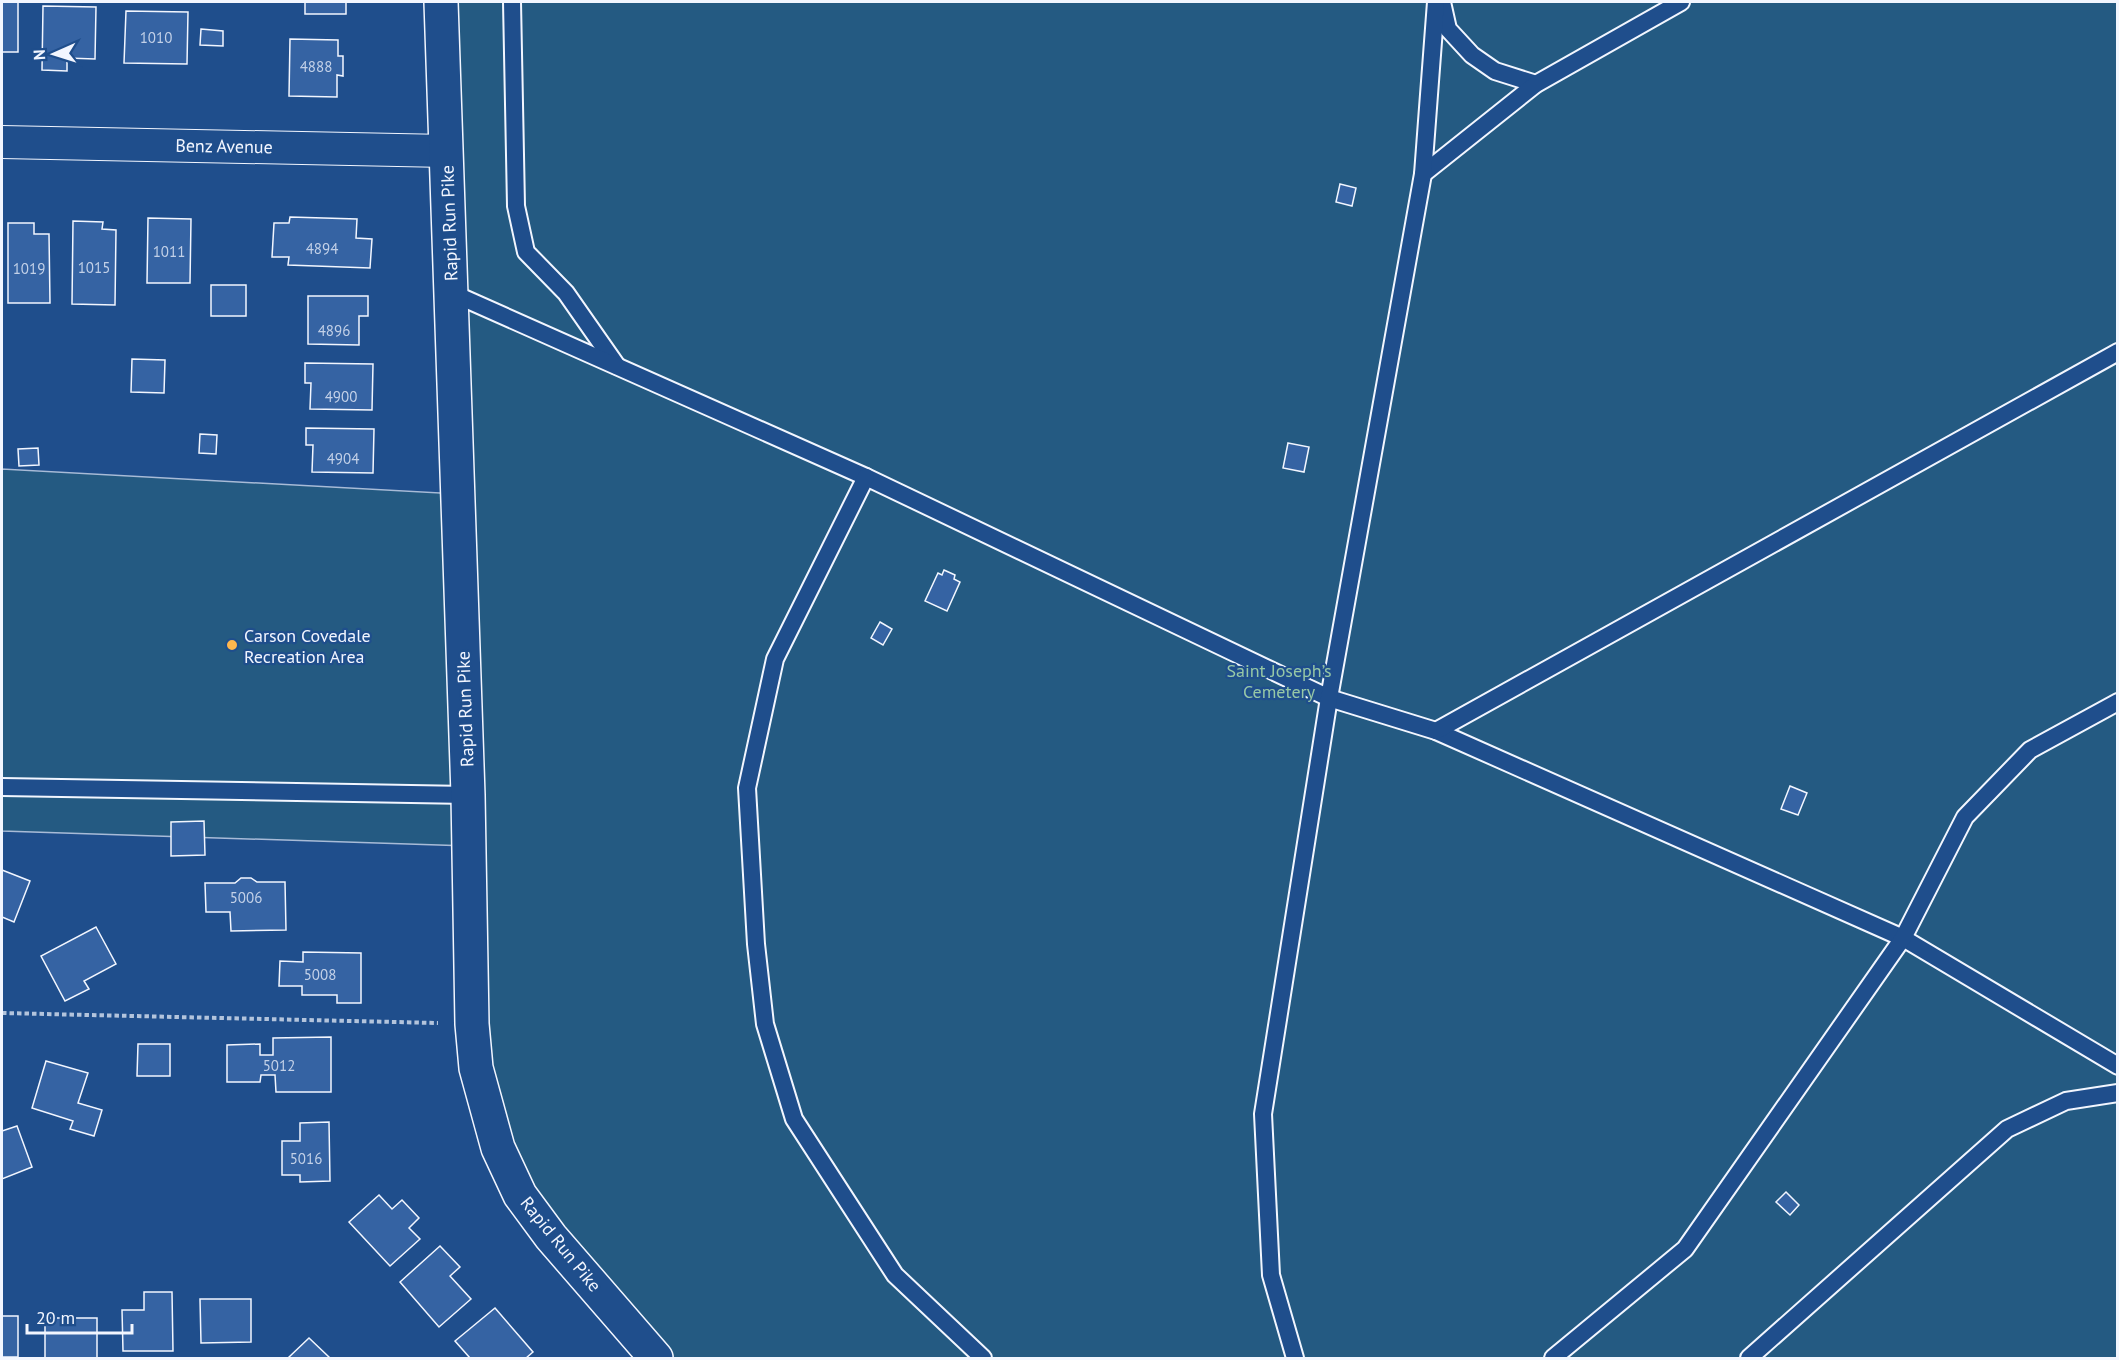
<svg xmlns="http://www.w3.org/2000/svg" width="2119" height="1360" font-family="'PT Sans',sans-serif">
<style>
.green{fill:#245a82;stroke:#a8bbd7;stroke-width:1.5}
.building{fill:#3563a3;stroke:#f2f6ff;stroke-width:1.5}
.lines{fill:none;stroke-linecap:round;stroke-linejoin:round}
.service-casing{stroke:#f2f6ff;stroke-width:20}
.minor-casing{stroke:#f2f6ff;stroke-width:34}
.tertiary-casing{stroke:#f2f6ff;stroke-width:36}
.path{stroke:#b3c4dc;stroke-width:4;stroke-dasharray:4.5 3;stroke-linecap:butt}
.service{stroke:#1f4e8c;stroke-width:16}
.minor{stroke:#1f4e8c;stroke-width:32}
.tertiary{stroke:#1f4e8c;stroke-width:33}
.poi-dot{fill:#ffb74d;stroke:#1f4e8c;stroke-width:2}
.labels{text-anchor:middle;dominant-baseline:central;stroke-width:4.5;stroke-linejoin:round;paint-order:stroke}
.number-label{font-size:15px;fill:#c3d1e8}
.street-label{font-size:18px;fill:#f2f6ff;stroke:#1f4e8c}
.poi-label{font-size:18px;fill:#f2f6ff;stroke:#1f4e8c;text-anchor:start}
.park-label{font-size:18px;fill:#97c8a6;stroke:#1f4e8c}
</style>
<rect width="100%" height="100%" fill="#1f4e8c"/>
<path class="green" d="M 441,2 L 2117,2 L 2117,1358 L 656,1358 L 498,1148 L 469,846 L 2,831 L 2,469 L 458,494 Z"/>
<g class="building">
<rect x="2" y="2" width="16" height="50"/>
<rect x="305" y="2" width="41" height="12"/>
<path d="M 43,6 L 96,7 L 95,59 L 67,58 L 67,71 L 42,70 Z"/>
<path d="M 126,11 L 188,12 L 187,64 L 124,63 Z"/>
<path d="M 201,29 L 223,31 L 223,46 L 200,45 Z"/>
<path d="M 290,39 L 338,40 L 338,56 L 343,56 L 343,76 L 337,75 L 337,97 L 289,96 Z"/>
<path d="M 1340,184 L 1356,188 L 1352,206 L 1336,202 Z"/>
<path d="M 290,217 L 357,219 L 356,238 L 372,239 L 370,268 L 288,265 L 289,257 L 272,257 L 274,223 L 289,223 Z"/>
<path d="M 148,218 L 191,219 L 190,283 L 147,283 Z"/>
<path d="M 73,221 L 103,222 L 102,229 L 116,230 L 115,305 L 72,304 Z"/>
<path d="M 8,223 L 34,223 L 34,234 L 49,234 L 50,303 L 8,303 Z"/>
<rect x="211" y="285" width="35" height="31"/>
<path d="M 308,296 L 368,296 L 368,316 L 359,316 L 359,345 L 308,344 Z"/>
<path d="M 132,359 L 165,360 L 164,393 L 131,392 Z"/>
<path d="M 305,363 L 373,364 L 372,410 L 310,409 L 311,383 L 305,383 Z"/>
<path d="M 306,428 L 374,429 L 373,473 L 312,472 L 313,445 L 306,445 Z"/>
<path d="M 200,434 L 217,435 L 216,454 L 199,453 Z"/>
<path d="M 1288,443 L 1309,447 L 1304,472 L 1283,468 Z"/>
<path d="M 38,448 L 39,465 L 19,466 L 18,449 Z"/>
<path d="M 944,570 L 955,575 L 954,579 L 960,582 L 947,611 L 925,601 L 938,573 L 942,575 Z"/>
<path d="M 880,622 L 892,629 L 883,645 L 871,638 Z"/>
<path d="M 1790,786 L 1807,793 L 1798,815 L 1781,809 Z"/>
<path d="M 204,821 L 205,855 L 171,856 L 171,822 Z"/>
<path d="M 2,870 L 30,881 L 14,922 L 2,917 Z"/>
<path d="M 241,878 L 251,878 L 257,882 L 285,882 L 286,930 L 231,931 L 230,912 L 206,912 L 205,883 L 235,883 Z"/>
<path d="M 96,927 L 116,964 L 84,981 L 89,989 L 65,1001 L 41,956 Z"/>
<path d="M 303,952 L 361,953 L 361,1003 L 337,1003 L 337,995 L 302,995 L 302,986 L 279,986 L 280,961 L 303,962 Z"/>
<path d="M 331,1037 L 331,1092 L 276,1092 L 275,1075 L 261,1075 L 260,1082 L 227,1082 L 227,1045 L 260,1044 L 260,1055 L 273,1055 L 273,1038 Z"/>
<path d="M 138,1044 L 170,1044 L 170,1076 L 137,1076 Z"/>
<path d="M 46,1061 L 88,1073 L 78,1103 L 102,1110 L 94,1136 L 70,1129 L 73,1121 L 32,1108 Z"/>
<path d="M 329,1122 L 330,1181 L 300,1182 L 300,1175 L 282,1175 L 282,1141 L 300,1141 L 300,1123 Z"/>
<path d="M 17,1126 L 32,1167 L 2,1179 L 2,1131 Z"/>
<path d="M 1786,1192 L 1799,1205 L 1790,1215 L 1776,1202 Z"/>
<path d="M 379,1195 L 392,1209 L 402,1200 L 419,1218 L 409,1228 L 420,1239 L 390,1266 L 349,1222 Z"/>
<path d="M 440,1246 L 460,1267 L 450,1276 L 471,1299 L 439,1327 L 400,1282 Z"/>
<path d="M 144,1292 L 172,1292 L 173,1351 L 123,1351 L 122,1310 L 144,1310 Z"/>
<path d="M 200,1299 L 251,1299 L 251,1342 L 201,1343 Z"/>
<path d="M 495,1308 L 533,1352 L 526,1358 L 470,1358 L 455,1341 Z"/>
<rect x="2" y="1316" width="16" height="41"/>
<rect x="45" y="1318" width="52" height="40"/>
<path d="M 309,1338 L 330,1358 L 288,1358 Z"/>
</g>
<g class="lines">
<defs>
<g id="service">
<path d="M 512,2 L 516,206 L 526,252 L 566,293 L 617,366"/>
<path d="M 1442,2 L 1448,29 L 1472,55 L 1495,71 L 1536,84"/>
<path d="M 1423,174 L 1536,84 L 1681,2"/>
<path d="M 452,293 L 866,477 L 1329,698 L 1436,731 L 1903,938 L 2118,1066"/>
<path d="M 866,477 L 775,659 L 747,788 L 756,944 L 765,1024 L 794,1119 L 895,1275 L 983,1358"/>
<path d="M 1436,731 L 2118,352"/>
<path d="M 2,787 L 468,795"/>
<path d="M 1295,1358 L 1271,1275 L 1263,1114 L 1329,698 L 1423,174 L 1436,2"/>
<path d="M 1553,1358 L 1685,1249 L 1903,938 L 1965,817 L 2030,750 L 2118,702"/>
<path d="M 1749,1358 L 2007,1129 L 2066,1101 L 2118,1093"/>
</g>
<path id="minor" d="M 2,142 L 446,151"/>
<path id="tertiary" d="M 441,2 L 468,795 L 472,1024 L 476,1068 L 498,1148 L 520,1195 L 551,1237 L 656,1358"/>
</defs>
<use href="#service" class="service-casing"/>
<use href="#minor" class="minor-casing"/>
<use href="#tertiary" class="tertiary-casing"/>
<path class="path" d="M 2,1013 L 438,1023"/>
<use href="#service" class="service"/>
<use href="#minor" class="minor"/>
<use href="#tertiary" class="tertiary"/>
</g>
<circle class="poi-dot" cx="232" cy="645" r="6"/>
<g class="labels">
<g class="number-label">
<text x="156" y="37">1010</text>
<text x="316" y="66">4888</text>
<text x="322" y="248">4894</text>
<text x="169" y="251">1011</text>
<text x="94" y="267">1015</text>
<text x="29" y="268">1019</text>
<text x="334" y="330">4896</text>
<text x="341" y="396">4900</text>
<text x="343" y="458">4904</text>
<text x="246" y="897">5006</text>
<text x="320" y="974">5008</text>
<text x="279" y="1065">5012</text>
<text x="306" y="1158">5016</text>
</g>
<g class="street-label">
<text transform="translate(224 146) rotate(1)">Benz Avenue</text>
<text transform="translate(449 223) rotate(-92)">Rapid Run Pike</text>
<text transform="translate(465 709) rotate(-92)">Rapid Run Pike</text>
<text transform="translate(561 1244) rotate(51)">Rapid Run Pike</text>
</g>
<g class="poi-label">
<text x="244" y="635">Carson Covedale<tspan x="244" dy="21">Recreation Area</tspan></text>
</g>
<g class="park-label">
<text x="1279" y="670">Saint Joseph’s<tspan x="1279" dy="21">Cemetery</tspan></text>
</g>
</g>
<rect width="2119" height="1360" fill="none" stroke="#f2f6ff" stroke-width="6"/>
<g transform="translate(54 54) rotate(267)" stroke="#1f4e8c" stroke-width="4.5" paint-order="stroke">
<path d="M0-4.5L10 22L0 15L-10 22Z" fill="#f2f6ff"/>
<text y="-9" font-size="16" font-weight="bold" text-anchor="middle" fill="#f2f6ff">N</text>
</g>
<path d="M27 1324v9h105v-9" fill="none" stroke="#f2f6ff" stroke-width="3"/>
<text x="36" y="1324" font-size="18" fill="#f2f6ff" stroke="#1f4e8c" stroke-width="4.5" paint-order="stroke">20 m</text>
</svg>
